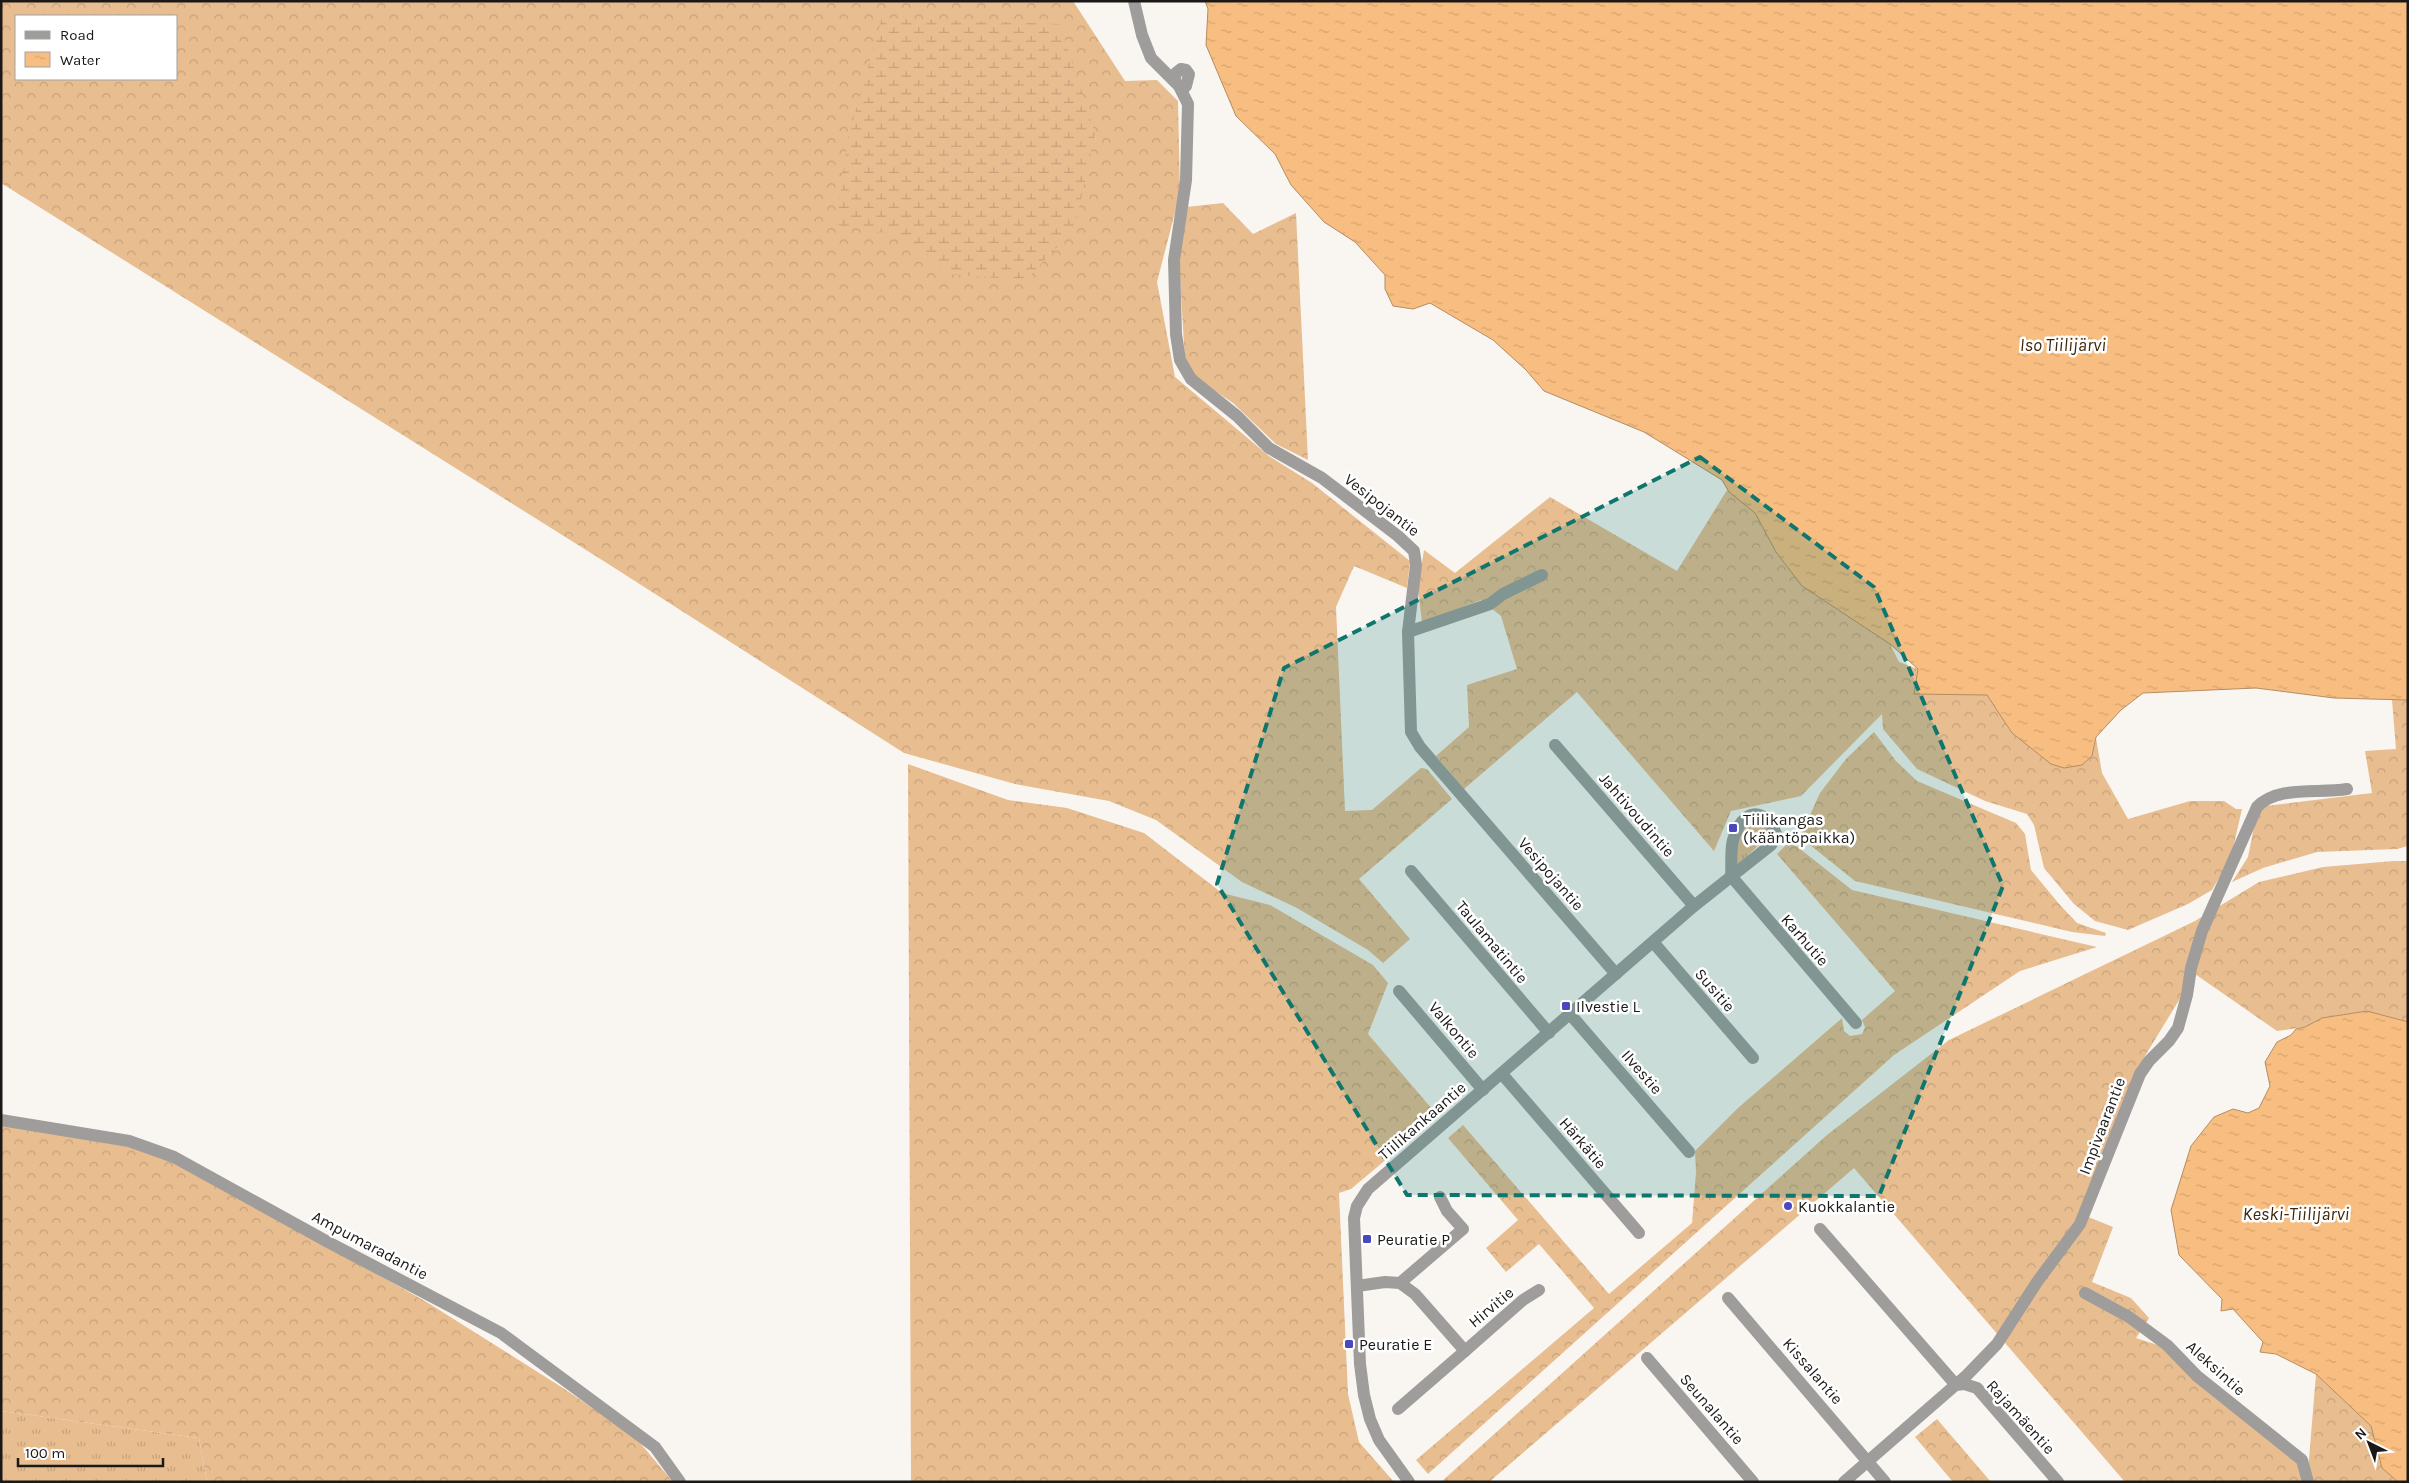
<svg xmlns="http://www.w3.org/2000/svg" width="2409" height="1483" font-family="Karla,sans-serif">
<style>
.grass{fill:url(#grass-tufts)}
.forest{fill:url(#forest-crowns);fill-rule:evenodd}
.wetland{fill:url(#wetland-marsh)}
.water{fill:url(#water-ripples);stroke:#b58c62}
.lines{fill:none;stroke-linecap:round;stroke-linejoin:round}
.minor{stroke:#9e9d9b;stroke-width:12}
.marked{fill:#0f766e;fill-opacity:0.2;stroke:#0f766e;stroke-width:4;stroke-dasharray:10 6;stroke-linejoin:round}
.poi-dot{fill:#4a48be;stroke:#fff;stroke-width:2}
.labels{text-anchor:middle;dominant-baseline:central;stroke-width:5;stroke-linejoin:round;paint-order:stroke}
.street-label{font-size:16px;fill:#1a1918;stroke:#fff}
.poi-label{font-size:16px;fill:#1a1918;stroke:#fff;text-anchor:start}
.water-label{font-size:18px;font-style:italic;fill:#3e270c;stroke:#fff}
</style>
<defs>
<pattern id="grass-tufts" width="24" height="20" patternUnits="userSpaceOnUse" patternTransform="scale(1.25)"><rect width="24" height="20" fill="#e8bd90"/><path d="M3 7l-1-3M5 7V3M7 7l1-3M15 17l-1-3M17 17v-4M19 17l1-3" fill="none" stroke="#c6a27b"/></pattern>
<pattern id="forest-crowns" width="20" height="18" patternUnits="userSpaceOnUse" patternTransform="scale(1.25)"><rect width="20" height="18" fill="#e8bd90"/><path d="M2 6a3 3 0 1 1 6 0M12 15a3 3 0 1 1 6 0" fill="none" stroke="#c6a27b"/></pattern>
<pattern id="wetland-marsh" width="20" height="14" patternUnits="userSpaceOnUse" patternTransform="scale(1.25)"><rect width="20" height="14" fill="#e8bd90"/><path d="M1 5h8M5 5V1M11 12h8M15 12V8" fill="none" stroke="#c6a27b"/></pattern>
<pattern id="water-ripples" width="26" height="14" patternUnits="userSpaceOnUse" patternTransform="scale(1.25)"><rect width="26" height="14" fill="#f8be81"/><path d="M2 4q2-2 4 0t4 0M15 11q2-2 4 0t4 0" fill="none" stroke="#d4a36f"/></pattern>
</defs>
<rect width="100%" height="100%" fill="#f9f6f2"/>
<g class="grass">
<path d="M 1757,818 L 1770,829 L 1767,837 L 1736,867 C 1737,845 1734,828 1757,818 Z"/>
<path d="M 1,1411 L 199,1438 L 207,1482 L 1,1482 Z"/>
</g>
<g class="forest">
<path d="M 1,1 L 1073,1 L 1125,81 L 1157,80 L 1178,101 L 1180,193 L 1157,282 L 1175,377 L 1269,456 L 1312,483 L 1410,561 L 1407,588 L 1354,566 L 1336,607 L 1345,811 L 1372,810 L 1421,768 L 1427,769 L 1452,799 L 1359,879 L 1410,939 L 1383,963 L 1368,950 L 1297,908 L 1242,882 L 1156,820 L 1109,801 L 1015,784 L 904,753 L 602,560 L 1,183 ZM 16,16 L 176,16 L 176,79 L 16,79 Z"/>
<path d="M 1223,203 L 1253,234 L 1296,213 L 1308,460 L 1276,444 L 1233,403 L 1199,380 L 1185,362 L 1179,259 L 1186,207 Z"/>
<path d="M 1727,490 L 1755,513 L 1776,552 L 1802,586 L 1890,644 L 1899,662 L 1918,669 L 1915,694 L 1987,694 L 2012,733 L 2092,756 L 2096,738 L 2102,773 L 2128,819 L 2190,801 L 2224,801 L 2236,809 L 2242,809 L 2231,857 L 2212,890 L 2188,904 L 2128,930 L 2095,921 L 2074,904 L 2044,868 L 2034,825 L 2027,814 L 1985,801 L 1917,769 L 1883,729 L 1882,714 L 1801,796 L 1731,811 L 1714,851 L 1577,692 L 1464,789 L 1436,756 L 1469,727 L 1467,685 L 1517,669 L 1501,616 L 1481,600 L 1422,623 L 1418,588 L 1424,550 L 1455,573 L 1550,497 L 1677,571 Z"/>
<path d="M 2392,700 L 2408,700 L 2408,846 L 2397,849 L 2317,852 L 2263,868 L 2232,882 L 2248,857 L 2258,807 L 2372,793 L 2365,751 L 2396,749 Z"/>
<path d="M 1874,732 L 1896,761 L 1917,781 L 2016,823 L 2025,834 L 2031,870 L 2060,905 L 2077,923 L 2106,933 L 2105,936 L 2072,932 L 1855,881 L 1800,837 L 1820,793 L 1846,759 Z"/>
<path d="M 908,764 L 1008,800 L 1067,808 L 1144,833 L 1222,893 L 1270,905 L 1373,965 L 1388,983 L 1368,1034 L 1438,1116 L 1351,1189 L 1339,1193 L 1348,1394 L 1359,1442 L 1394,1482 L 911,1482 Z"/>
<path d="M 1790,841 L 1852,890 L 2097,947 L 2020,971 L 1894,1055 L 1428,1474 L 1416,1460 L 1594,1308 L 1539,1244 L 1506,1272 L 1486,1248 L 1518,1220 L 1448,1138 L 1463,1125 L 1609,1294 L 1692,1223 L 1696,1172 L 1695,1151 L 1738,1108 L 1842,1018 L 1844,1031 L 1850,1036 L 1862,1034 L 1865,1027 L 1862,1020 L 1895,991 L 1777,854 Z"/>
<path d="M 2394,861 L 2408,861 L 2408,1022 L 2367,1011 L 2322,1018 L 2305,1027 L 2277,1031 L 2195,974 L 2137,1069 L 2081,1214 L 2113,1227 L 2092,1282 L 2131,1298 L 2149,1318 L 2136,1338 L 2164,1347 L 2308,1471 L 2316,1374 L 2371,1426 L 2382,1468 L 2398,1482 L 2125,1482 L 1854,1168 L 1489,1482 L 1441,1482 L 1827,1135 L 1949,1040 L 2195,921 L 2259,882 L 2323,867 Z"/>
<path d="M 1,1125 L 126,1145 L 188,1168 L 425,1301 L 563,1388 L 635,1437 L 673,1482 L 207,1482 L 199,1438 L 1,1411 Z"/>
<path d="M 1937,1419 L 1991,1482 L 1953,1482 L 1915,1437 Z"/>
</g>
<path class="wetland" d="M 882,18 L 1060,24 L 1095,133 L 1075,228 L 1026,280 L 949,274 L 908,237 L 836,225 L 848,138 Z"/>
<g class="water">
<path d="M 1205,1 L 2408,1 L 2408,700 L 2334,698 L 2256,688 L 2143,693 L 2121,710 L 2096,737 L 2092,756 L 2082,765 L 2064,768 L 2051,764 L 2012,733 L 1987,695 L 1914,694 L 1918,669 L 1890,644 L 1802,586 L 1776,552 L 1755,513 L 1729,492 L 1722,480 L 1644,432 L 1544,391 L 1526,370 L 1493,340 L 1430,303 L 1413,309 L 1393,306 L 1385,289 L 1385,275 L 1355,242 L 1324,222 L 1291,185 L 1275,154 L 1236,116 L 1206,45 L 1208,9 Z"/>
<path d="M 2367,1011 L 2408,1022 L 2408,1482 L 2398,1482 L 2382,1468 L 2371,1426 L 2316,1374 L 2276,1354 L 2260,1352 L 2263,1342 L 2233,1309 L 2221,1311 L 2222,1299 L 2179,1255 L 2171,1210 L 2191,1146 L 2214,1117 L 2233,1109 L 2248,1113 L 2259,1108 L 2270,1086 L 2265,1062 L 2277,1042 L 2291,1035 L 2296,1029 L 2305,1027 L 2322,1018 Z"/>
</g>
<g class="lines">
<g class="minor">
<path d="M 1134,1 L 1142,35 L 1151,58 L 1179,86 L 1188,104 L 1186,180 L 1174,260 L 1176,334 L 1180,360 L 1191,379 L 1237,416 L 1269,448 L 1322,478 L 1398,536 L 1414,551 L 1416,565 L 1408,632 L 1411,732 L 1420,747 L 1616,974"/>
<path d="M 1174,81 L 1176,73 L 1181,69 L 1186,70 L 1189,74 L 1186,86 L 1182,90"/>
<path d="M 1408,632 L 1490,604 L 1503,594 L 1542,575"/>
<path d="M 1555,745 L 1694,906"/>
<path d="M 1411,871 L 1549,1033"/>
<path d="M 1731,876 L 1856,1023"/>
<path d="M 1653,942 L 1753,1058"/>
<path d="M 1399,991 L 1483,1090"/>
<path d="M 1570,1014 L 1689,1152"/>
<path d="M 1502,1074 L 1639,1233"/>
<path d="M 1,1120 L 129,1141 L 174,1157 L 328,1242 L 501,1333 L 655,1447 L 680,1482"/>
<path d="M 1820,1229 L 1956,1385 L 1964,1384 L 1977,1388 L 2058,1482"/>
<path d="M 1400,1283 L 1415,1294 L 1465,1351 L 1523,1300 L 1539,1290"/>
<path d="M 1357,1286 L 1385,1282 L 1400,1283 L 1463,1229 L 1447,1211 L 1440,1197"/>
<path d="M 2085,1293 L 2129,1317 L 2167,1345 L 2197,1376 L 2302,1460 L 2308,1482"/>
<path d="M 1728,1298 L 1885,1482"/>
<path d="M 1647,1358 L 1753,1482"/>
<path d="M 1398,1409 L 1465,1351"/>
<path d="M 1409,1482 L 1379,1440 L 1370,1419 L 1364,1395 L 1360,1364 L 1354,1218 L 1357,1206 L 1368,1189 L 1694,906 L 1771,845 L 1777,836 C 1764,804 1742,809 1733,840 C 1730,851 1732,865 1731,876"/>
<path d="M 1844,1482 L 1967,1375 L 1997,1344 L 2037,1282 L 2080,1224 L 2140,1074 L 2149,1061 L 2169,1041 L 2178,1028 L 2187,995 L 2191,968 L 2202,931 L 2257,807 C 2278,785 2318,794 2347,789"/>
</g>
</g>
<path class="marked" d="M 1700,457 L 1874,587 L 2003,886 L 1879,1196 L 1407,1195 L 1217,884 L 1284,668 Z"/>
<g class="poi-dot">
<rect x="1728" y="823" width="10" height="10" rx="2.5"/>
<rect x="1561" y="1001" width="10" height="10" rx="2.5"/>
<circle cx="1788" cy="1206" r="5"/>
<rect x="1362" y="1234" width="10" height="10" rx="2.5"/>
<rect x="1344" y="1339" width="10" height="10" rx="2.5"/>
</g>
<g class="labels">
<g class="street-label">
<text transform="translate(1382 505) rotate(38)">Vesipojantie</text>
<text transform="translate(1637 815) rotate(49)">Jahtivoudintie</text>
<text transform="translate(1551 874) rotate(49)">Vesipojantie</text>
<text transform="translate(1805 940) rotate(49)">Karhutie</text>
<text transform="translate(1492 942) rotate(50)">Taulamatintie</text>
<text transform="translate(1715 990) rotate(49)">Susitie</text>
<text transform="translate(1454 1030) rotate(50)">Valkontie</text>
<text transform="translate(1642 1072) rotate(49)">Ilvestie</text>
<text transform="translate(1422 1121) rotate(-41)">Tiilikankaantie</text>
<text transform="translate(2102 1126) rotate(-69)">Impivaarantie</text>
<text transform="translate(1583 1143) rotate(49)">Härkätie</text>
<text transform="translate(370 1245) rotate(28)">Ampumaradantie</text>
<text transform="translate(1491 1307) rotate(-40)">Hirvitie</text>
<text transform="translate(2216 1368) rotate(42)">Aleksintie</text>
<text transform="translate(1813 1371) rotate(49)">Kissalantie</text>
<text transform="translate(1712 1409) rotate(49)">Seunalantie</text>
<text transform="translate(2021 1417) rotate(48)">Rajamäentie</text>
</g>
<g class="poi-label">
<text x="1743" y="819">Tiilikangas<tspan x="1743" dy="18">(kääntöpaikka)</tspan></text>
<text x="1576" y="1006">Ilvestie L</text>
<text x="1798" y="1206">Kuokkalantie</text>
<text x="1377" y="1239">Peuratie P</text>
<text x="1359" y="1344">Peuratie E</text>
</g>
<g class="water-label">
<text x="2063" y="345">Iso Tiilijärvi</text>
<text x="2296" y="1214">Keski-Tiilijärvi</text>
</g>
</g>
<rect width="2409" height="1483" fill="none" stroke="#1a1918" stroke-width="5"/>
<rect x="15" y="15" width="162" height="65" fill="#ffffff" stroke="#a3a3a3"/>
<rect x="25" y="31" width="25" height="8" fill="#9e9d9b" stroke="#a3a3a3"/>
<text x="60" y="40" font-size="15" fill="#1a1918">Road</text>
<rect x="25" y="52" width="25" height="15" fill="url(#water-ripples)" stroke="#a3a3a3"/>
<text x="60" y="65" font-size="15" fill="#1a1918">Water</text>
<g transform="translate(2369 1443) rotate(318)" stroke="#ffffff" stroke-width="4" paint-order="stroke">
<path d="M0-4L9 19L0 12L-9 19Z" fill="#1a1918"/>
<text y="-8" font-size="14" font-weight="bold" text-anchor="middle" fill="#1a1918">N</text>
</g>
<path d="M18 1458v8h145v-8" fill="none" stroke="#1a1918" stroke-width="2.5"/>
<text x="25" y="1458" font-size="15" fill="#1a1918" stroke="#ffffff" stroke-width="4" paint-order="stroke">100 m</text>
</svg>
